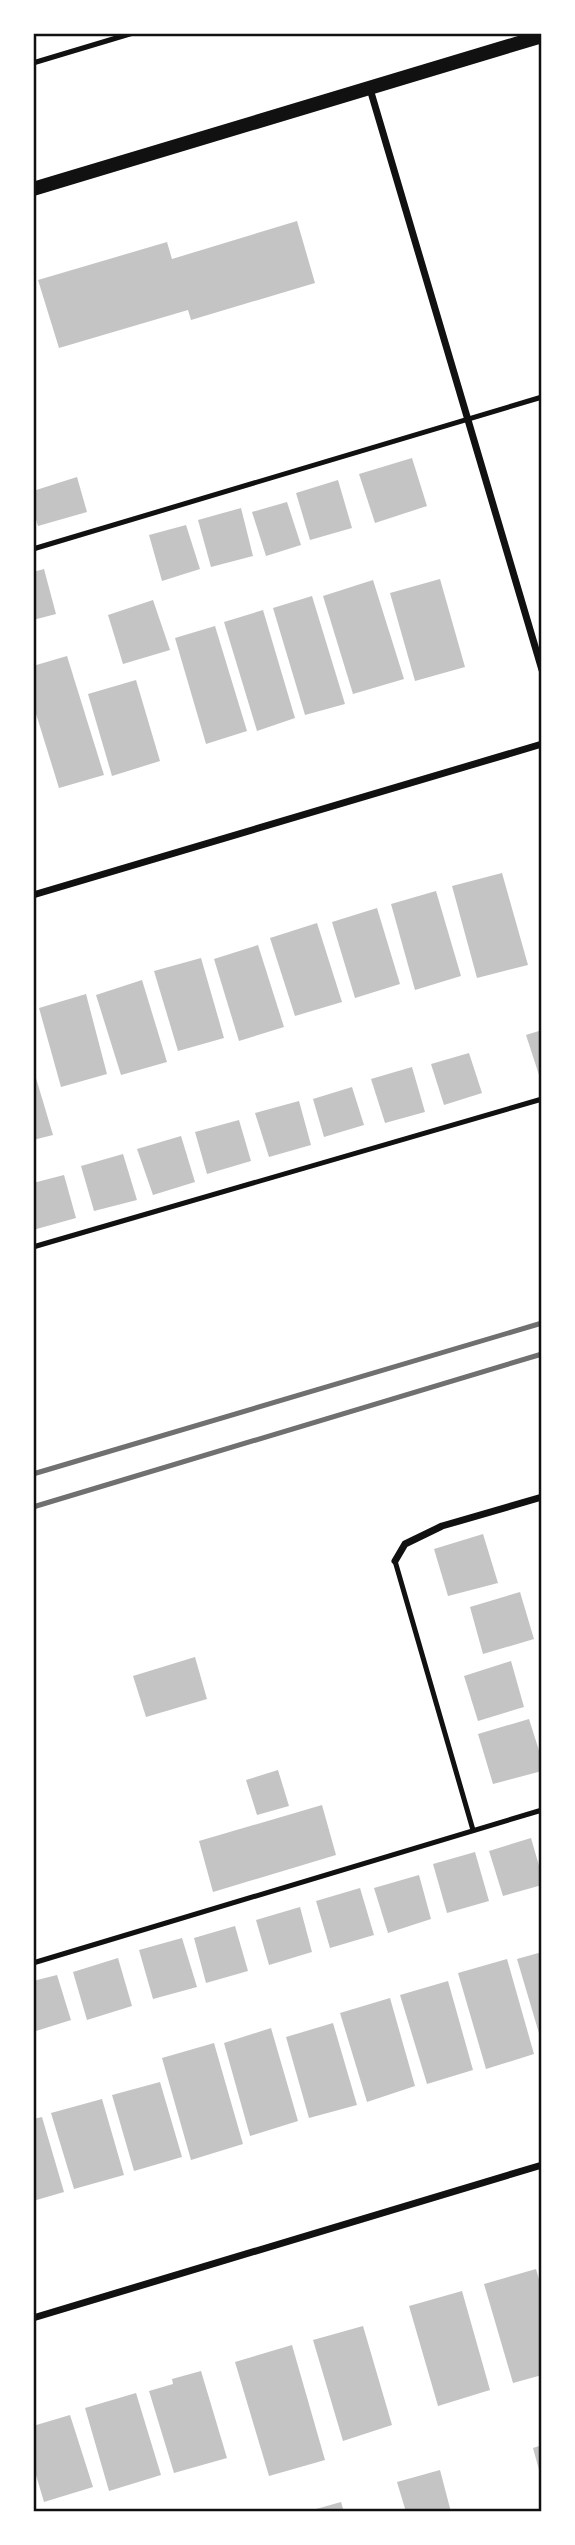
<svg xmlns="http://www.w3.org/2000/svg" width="575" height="2545" font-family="'Public Sans',sans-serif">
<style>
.building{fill:#c4c4c4}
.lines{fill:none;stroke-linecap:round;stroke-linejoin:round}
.service{stroke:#111;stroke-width:5}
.minor{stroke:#111;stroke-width:7}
.secondary{stroke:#111;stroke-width:14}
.rail{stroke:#707070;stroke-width:5}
.neatline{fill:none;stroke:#111;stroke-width:2.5}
</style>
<rect width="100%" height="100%" fill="#fff"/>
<g class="building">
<path d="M 297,221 L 315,283 L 191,320 L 188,310 L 59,348 L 38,280 L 167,242 L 172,259 Z"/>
<path d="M 412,458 L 427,506 L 375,523 L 359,474 Z"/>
<path d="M 77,477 L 87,512 L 38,526 L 33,510 L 33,491 Z"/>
<path d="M 338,480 L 352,528 L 310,540 L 296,493 Z"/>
<path d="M 287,502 L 301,545 L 266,556 L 252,512 Z"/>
<path d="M 241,508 L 253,556 L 211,567 L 198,520 Z"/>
<path d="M 186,525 L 200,569 L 162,581 L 149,535 Z"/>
<path d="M 44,569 L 56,614 L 33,620 L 33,572 Z"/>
<path d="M 440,579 L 465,667 L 415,681 L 390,593 Z"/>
<path d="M 373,580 L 404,679 L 353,694 L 323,596 Z"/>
<path d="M 312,596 L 345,704 L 305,715 L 273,608 Z"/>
<path d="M 153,600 L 170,650 L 123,664 L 108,615 Z"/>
<path d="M 263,610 L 295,718 L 257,731 L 224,622 Z"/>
<path d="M 215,626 L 247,731 L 206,744 L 175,638 Z"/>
<path d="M 67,656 L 104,775 L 59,788 L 33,704 L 33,666 Z"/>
<path d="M 136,680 L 160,761 L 112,776 L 88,694 Z"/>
<path d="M 502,873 L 528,965 L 477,978 L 452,886 Z"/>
<path d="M 436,891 L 461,976 L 415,990 L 391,904 Z"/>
<path d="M 377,908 L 400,984 L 355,998 L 332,922 Z"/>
<path d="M 317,923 L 342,1002 L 295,1016 L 270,938 Z"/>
<path d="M 258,945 L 284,1027 L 239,1041 L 214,959 Z"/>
<path d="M 201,958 L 224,1038 L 178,1051 L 154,971 Z"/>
<path d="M 142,980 L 167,1062 L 121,1075 L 96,995 Z"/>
<path d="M 86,994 L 107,1074 L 61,1087 L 39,1008 Z"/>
<path d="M 542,1030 L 542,1074 L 539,1075 L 526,1035 Z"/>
<path d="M 469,1053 L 482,1093 L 444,1105 L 431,1064 Z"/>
<path d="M 412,1067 L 425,1112 L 385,1123 L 371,1079 Z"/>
<path d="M 33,1068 L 53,1135 L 33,1140 Z"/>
<path d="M 352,1087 L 364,1125 L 324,1137 L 313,1099 Z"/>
<path d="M 299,1101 L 311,1145 L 269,1157 L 255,1113 Z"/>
<path d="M 239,1120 L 251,1161 L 207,1174 L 195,1132 Z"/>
<path d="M 181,1136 L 195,1182 L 153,1195 L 137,1149 Z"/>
<path d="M 123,1154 L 137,1200 L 94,1211 L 81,1166 Z"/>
<path d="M 64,1175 L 76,1218 L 33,1230 L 33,1183 Z"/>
<path d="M 483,1534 L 498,1583 L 448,1596 L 434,1549 Z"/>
<path d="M 520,1592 L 534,1639 L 483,1654 L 470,1607 Z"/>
<path d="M 195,1657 L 207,1699 L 146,1717 L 133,1676 Z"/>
<path d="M 511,1661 L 524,1707 L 478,1721 L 464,1676 Z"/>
<path d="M 529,1719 L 542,1760 L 542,1771 L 493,1784 L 478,1734 Z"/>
<path d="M 278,1770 L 289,1806 L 257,1815 L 246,1780 Z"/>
<path d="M 322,1805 L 336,1855 L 213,1892 L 199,1841 Z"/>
<path d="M 531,1838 L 542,1876 L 542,1885 L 503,1896 L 489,1851 Z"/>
<path d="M 475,1852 L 489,1901 L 447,1913 L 433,1864 Z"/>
<path d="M 419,1875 L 431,1919 L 388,1933 L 374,1888 Z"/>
<path d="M 360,1888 L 374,1935 L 330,1948 L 316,1901 Z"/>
<path d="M 300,1907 L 312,1952 L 269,1965 L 256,1920 Z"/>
<path d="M 235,1926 L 248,1971 L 206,1983 L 194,1938 Z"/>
<path d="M 182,1938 L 197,1987 L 153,1999 L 139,1950 Z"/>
<path d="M 542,1952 L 542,2040 L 541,2040 L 517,1959 Z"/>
<path d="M 118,1958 L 132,2006 L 87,2020 L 73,1972 Z"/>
<path d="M 507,1959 L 534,2054 L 486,2069 L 458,1973 Z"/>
<path d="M 57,1975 L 71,2020 L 33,2032 L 33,1981 Z"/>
<path d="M 448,1981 L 473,2070 L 427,2084 L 400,1995 Z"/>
<path d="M 390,1998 L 415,2086 L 367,2102 L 340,2013 Z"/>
<path d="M 333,2023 L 357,2105 L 309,2118 L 286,2037 Z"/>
<path d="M 271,2028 L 298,2121 L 250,2136 L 224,2043 Z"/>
<path d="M 214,2043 L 243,2144 L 191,2160 L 162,2058 Z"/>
<path d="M 160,2082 L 182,2157 L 134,2171 L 112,2095 Z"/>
<path d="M 102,2099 L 124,2175 L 74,2189 L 51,2113 Z"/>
<path d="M 42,2117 L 64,2192 L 33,2201 L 33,2119 Z"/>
<path d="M 536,2269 L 542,2290 L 542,2375 L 513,2383 L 484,2284 Z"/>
<path d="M 462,2291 L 490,2390 L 438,2406 L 409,2306 Z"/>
<path d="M 363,2326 L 392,2425 L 343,2441 L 313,2340 Z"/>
<path d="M 292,2345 L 325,2460 L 269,2476 L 235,2362 Z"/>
<path d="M 201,2371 L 227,2458 L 174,2473 L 149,2391 L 173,2384 L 172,2379 Z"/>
<path d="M 136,2393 L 161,2475 L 109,2491 L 85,2408 Z"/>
<path d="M 70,2415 L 93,2487 L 44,2502 L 33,2465 L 33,2426 Z"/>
<path d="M 542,2445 L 542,2476 L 541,2477 L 533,2448 Z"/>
<path d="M 440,2470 L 451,2512 L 406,2512 L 397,2482 Z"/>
<path d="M 341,2502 L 344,2512 L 309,2512 L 309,2511 Z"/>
</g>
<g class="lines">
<g class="service">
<path d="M 33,63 L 133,33"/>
<path d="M 33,549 L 542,397"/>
<path d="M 33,1247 L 542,1099"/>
<path d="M 395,1561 L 473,1830"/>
<path d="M 33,1963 L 542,1810"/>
</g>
<g class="minor">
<path d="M 370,89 L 542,670"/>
<path d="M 33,895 L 542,744"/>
<path d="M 395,1561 L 405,1544 L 442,1526 L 542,1497"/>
<path d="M 33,2318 L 542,2165"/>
</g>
<path class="secondary" d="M 33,189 L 542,36"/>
<g class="rail">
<path d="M 33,1474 L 542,1323"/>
<path d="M 33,1507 L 542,1354"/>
</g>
</g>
<rect width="575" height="2545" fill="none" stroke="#ffffff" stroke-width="70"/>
<rect x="35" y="35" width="505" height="2475" class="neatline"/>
</svg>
